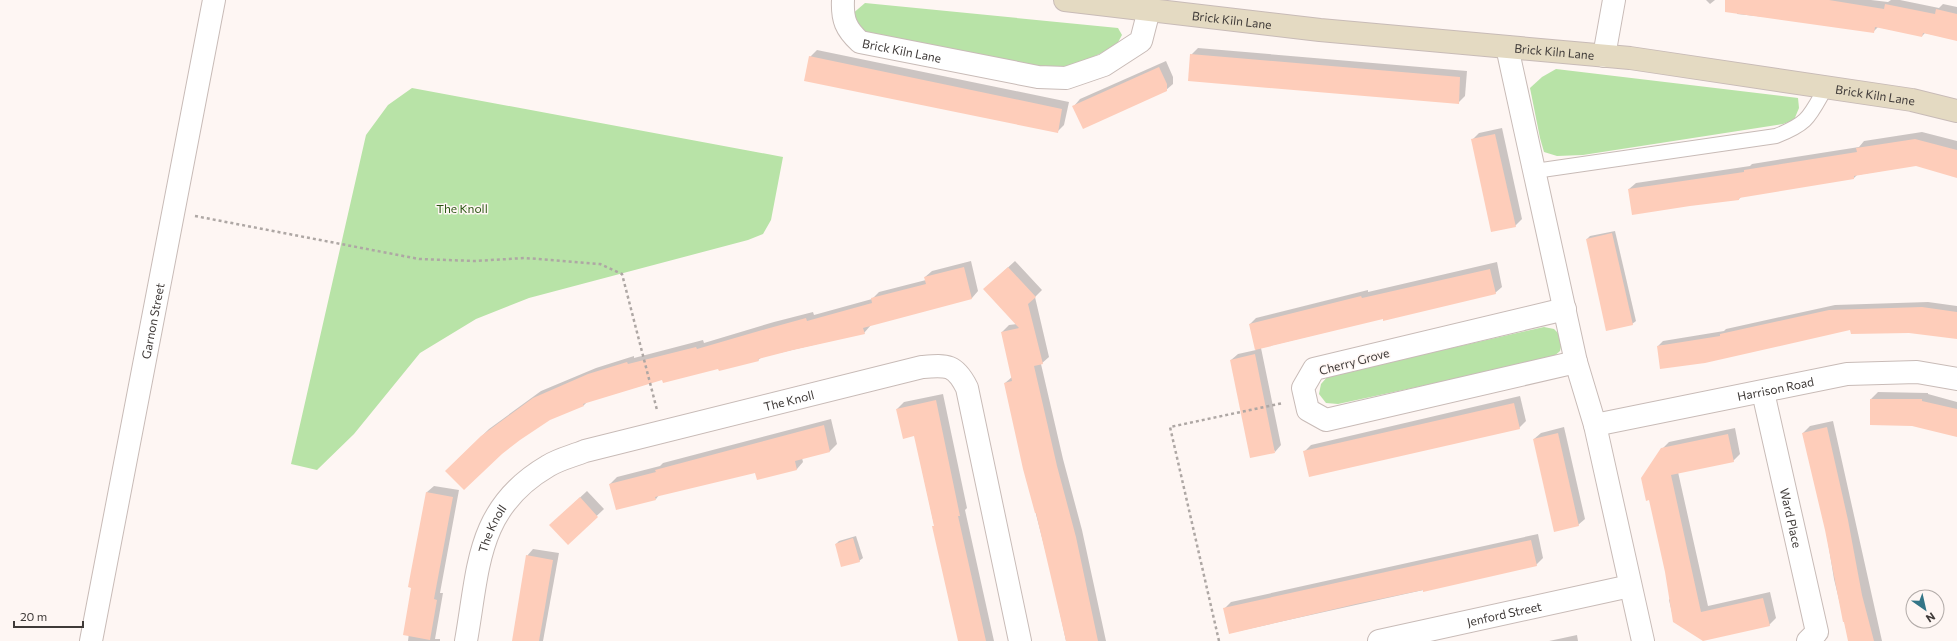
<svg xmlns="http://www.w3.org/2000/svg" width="1957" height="641" font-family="Commissioner,sans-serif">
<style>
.green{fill:#b8e3a7}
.shadow{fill:#0003}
.building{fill:#fecdba}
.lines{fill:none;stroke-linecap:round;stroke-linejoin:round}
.lane-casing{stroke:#c8bbb7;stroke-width:16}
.street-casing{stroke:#c8bbb7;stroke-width:24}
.secondary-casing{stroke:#c8bbb7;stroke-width:24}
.path{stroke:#aea7a4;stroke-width:2.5;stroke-dasharray:3 3;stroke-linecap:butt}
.lane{stroke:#fff;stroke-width:14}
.street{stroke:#fff;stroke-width:22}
.secondary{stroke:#e4dac2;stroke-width:22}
.labels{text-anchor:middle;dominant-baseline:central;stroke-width:3;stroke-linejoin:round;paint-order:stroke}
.street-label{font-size:12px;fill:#3f3a38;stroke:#fef6f3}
.park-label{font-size:12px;fill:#2c5614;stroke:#fef6f3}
</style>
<rect width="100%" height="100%" fill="#fef6f3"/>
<g class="green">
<path d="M 865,3 L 1118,28 L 1122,35 L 1116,46 L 1074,66 L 1040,69 L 868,35 L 859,28 L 851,15 Z"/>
<path d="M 1556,69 L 1798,98 L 1799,108 L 1794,120 L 1783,124 L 1583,155 L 1557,156 L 1544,152 L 1540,138 L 1530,88 L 1542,77 Z"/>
<path d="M 412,88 L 783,157 L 771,220 L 763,234 L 748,240 L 529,298 L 476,319 L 420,353 L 354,434 L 317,470 L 291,464 L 366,135 L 388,105 Z"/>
<path d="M 1544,327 L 1554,329 L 1563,338 L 1560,351 L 1552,358 L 1338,404 L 1326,403 L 1319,394 L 1321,384 L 1328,376 Z"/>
</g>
<g class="shadow">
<path d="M 1706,0 L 1715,0 L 1710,4 Z"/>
<path d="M 1738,0 L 1871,0 L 1888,2 L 1891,0 L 1900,0 L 1939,8 L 1943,4 L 1957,7 L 1957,40 L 1925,33 L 1922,36 L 1878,27 L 1873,32 L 1815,22 L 1737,14 Z"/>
<path d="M 1198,48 L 1467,71 L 1465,96 L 1458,103 L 1191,55 Z"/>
<path d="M 817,50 L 1069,102 L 1064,125 L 1057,132 L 810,57 Z"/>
<path d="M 1166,61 L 1173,77 L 1173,84 L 1166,90 L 1074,106 L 1080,99 Z"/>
<path d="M 1502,128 L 1522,219 L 1515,226 L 1472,140 L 1479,133 Z"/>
<path d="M 1922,132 L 1957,141 L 1957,177 L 1916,165 L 1857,175 L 1854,178 L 1742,196 L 1739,199 L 1629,189 L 1636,183 L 1750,166 L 1752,164 L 1859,147 L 1864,141 Z"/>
<path d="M 1615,231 L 1636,321 L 1632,324 L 1587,239 L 1590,236 Z"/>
<path d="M 971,261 L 978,291 L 972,298 L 871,325 L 864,333 L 762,357 L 758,360 L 663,379 L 587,402 L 584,405 L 549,419 L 446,471 L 489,429 L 541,391 L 596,368 L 634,356 L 634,358 L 703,340 L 704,343 L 774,322 L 813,312 L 814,315 L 872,299 L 879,292 L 926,280 L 925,277 L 932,271 Z"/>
<path d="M 1015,261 L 1042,290 L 1035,297 L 1049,357 L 1041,364 L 1063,459 L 1082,530 L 1106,641 L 1066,641 L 1052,576 L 1024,468 L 1005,383 L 1012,377 L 1002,332 L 1009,325 L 1017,324 L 991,283 Z"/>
<path d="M 1497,262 L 1502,287 L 1495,293 L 1383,318 L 1261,348 L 1281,445 L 1275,452 L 1231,360 L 1238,354 L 1256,350 L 1250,324 L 1256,318 L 1368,290 L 1368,292 Z"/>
<path d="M 1928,302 L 1957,306 L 1957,338 L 1910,332 L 1851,329 L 1658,346 L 1663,341 L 1724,331 L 1726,329 L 1835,305 Z"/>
<path d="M 1878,392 L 1928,393 L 1928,394 L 1957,402 L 1957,436 L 1912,425 L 1871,399 Z"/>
<path d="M 943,394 L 967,508 L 965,510 L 994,641 L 959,641 L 915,435 L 897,409 L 904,402 Z"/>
<path d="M 1520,396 L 1526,421 L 1519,428 L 1304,452 L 1311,445 Z"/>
<path d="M 831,419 L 837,444 L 830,451 L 802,458 L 803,462 L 797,469 L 756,471 L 659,495 L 656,499 L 610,484 L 617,477 L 660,466 L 663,463 Z"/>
<path d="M 1833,421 L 1882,641 L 1849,641 L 1834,579 L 1826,530 L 1803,433 L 1810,426 Z"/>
<path d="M 1564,427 L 1585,519 L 1578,525 L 1534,439 L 1541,433 Z"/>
<path d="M 1735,428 L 1740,454 L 1733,461 L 1678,472 L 1708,606 L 1770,592 L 1776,618 L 1769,625 L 1674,621 L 1669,600 L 1671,597 L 1662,449 L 1669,442 Z"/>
<path d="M 434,486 L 459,490 L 440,593 L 443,593 L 435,639 L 440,639 L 440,641 L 408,641 L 427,492 Z"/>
<path d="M 587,491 L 604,509 L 568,543 L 557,519 Z"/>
<path d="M 1538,534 L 1543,558 L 1536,565 L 1230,633 L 1225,608 L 1231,602 Z"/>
<path d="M 856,536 L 863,558 L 859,561 L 836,544 L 839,541 Z"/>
<path d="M 533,549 L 559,553 L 543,641 L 513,641 L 527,556 Z"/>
<path d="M 1577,635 L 1578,641 L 1549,641 Z"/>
</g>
<g class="building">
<path d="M 1725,0 L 1829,0 L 1884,9 L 1885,4 L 1935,14 L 1936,9 L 1957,14 L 1957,41 L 1923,33 L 1922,37 L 1875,27 L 1874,33 L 1725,12 Z"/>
<path d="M 1190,54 L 1460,77 L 1459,104 L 1188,81 Z"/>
<path d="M 809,56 L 1062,109 L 1058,133 L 804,81 Z"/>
<path d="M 1159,67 L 1167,84 L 1167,91 L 1083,129 L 1072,106 Z"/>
<path d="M 1495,134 L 1516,227 L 1491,232 L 1471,139 Z"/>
<path d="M 1915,139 L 1957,150 L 1957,178 L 1916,166 L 1854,176 L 1854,179 L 1739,198 L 1739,200 L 1690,206 L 1632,215 L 1628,189 L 1744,172 L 1744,170 L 1857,152 L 1856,148 Z"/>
<path d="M 1612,233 L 1633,325 L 1606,331 L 1586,239 Z"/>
<path d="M 964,267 L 972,299 L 863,328 L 865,334 L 793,350 L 758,359 L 759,361 L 719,371 L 718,369 L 663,383 L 662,380 L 583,404 L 584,406 L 550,420 L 520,440 L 502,454 L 464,490 L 445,471 L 481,436 L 533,398 L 588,374 L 627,362 L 628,364 L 696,347 L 697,349 L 766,329 L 806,318 L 807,321 L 872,303 L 871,298 L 926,284 L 924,277 Z"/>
<path d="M 1008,267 L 1036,297 L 1028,304 L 1043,364 L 1034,366 L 1057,466 L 1076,537 L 1098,641 L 1066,641 L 1036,513 L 1035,513 L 1023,469 L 1004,383 L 1012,381 L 1001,332 L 1019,328 L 983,289 Z"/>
<path d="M 1490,269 L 1496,294 L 1383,321 L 1383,319 L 1255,350 L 1249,324 L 1361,296 L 1362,298 Z"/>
<path d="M 1922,307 L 1957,312 L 1957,339 L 1909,333 L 1851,334 L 1850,330 L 1705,363 L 1660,369 L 1657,346 L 1720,336 L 1720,334 L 1829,310 Z"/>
<path d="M 1255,354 L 1275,453 L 1250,458 L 1230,360 Z"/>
<path d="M 1870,399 L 1922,399 L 1922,401 L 1957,409 L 1957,437 L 1912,426 L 1870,425 Z"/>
<path d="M 936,400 L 960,516 L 958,516 L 986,641 L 958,641 L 932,526 L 934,526 L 914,436 L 903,439 L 896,409 Z"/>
<path d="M 1514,403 L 1520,429 L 1309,477 L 1303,451 Z"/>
<path d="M 824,425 L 830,452 L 795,461 L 797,470 L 757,480 L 755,473 L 655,497 L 656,500 L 616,510 L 609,484 L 656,472 L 655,470 Z"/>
<path d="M 1827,427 L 1848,520 L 1862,595 L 1874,641 L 1848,641 L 1844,622 L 1843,622 L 1825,530 L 1802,433 Z"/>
<path d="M 1558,433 L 1579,526 L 1554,532 L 1533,439 Z"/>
<path d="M 1728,434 L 1734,462 L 1671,475 L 1701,612 L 1763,598 L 1770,626 L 1703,641 L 1673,622 L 1665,572 L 1649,500 L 1646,501 L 1641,478 L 1661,448 Z"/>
<path d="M 426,492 L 453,497 L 434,599 L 437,600 L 430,640 L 403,635 L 411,588 L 408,587 Z"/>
<path d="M 580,497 L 598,517 L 568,545 L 549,525 Z"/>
<path d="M 853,538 L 860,562 L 841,567 L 835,544 Z"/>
<path d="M 1531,540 L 1537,566 L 1423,592 L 1423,590 L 1356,604 L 1229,634 L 1223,608 Z"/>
<path d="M 526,555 L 553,560 L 545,607 L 539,641 L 512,641 Z"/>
</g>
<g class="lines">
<defs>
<path id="lane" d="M 1535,171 L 1776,136 C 1809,123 1809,117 1826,87"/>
<g id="street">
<path id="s1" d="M 843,0 C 842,20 846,29 860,42 L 1038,77 L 1066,78 L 1104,65 L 1141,41 L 1149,10"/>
<path d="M 1507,47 L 1576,362 L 1595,425 L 1643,641"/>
<path d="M 1604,56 L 1614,0"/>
<path d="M 1565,309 L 1314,369 L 1303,388 L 1308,410 L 1326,420 L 1576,362"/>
<path id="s2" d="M 1763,392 L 1817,632 L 1808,641"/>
<path id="s3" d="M 1595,425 L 1847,374 L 1917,372 L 1957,379"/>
<path id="s4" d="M 91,641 L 214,0"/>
<path id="s5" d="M 466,641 C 479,568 476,508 548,466 C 559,459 573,456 585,451 L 922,367 C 947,365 955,364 967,388 L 1020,641"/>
<path id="s6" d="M 1379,641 L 1630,586"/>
</g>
<g id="secondary">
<path id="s7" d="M 1065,0 L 1320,30 L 1630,58 L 1912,100 L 1957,111"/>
</g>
</defs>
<use href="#lane" class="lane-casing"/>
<use href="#street" class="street-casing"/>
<use href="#secondary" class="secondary-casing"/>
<g class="path">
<path d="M 195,216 L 419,259 L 475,261 L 525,258 L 600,264 L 622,274 L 657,410"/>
<path d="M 1219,641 L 1170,427 L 1283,403"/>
</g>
<use href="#lane" class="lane"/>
<use href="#street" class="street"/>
<use href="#secondary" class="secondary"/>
</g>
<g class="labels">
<g class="street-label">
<text stroke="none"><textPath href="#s7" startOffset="168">Brick Kiln Lane</textPath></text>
<text stroke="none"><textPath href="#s1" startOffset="90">Brick Kiln Lane</textPath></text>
<text stroke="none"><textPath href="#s7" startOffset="492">Brick Kiln Lane</textPath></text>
<text stroke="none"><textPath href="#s7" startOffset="816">Brick Kiln Lane</textPath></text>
<text stroke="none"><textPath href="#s4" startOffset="326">Garnon Street</textPath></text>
<text transform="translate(1354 361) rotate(-15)">Cherry Grove</text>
<text stroke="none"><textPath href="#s3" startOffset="184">Harrison Road</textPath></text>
<text stroke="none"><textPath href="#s5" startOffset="452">The Knoll</textPath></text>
<text stroke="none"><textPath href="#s2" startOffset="129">Ward Place</textPath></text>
<text stroke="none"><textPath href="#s5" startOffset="116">The Knoll</textPath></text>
<text stroke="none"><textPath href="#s6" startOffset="128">Jenford Street</textPath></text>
</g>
<g class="park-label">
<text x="462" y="208">The Knoll</text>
</g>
</g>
<g transform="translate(1925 609) rotate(146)"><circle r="19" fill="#fef6f3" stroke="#b2aba8"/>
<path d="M0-3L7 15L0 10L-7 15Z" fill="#337587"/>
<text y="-6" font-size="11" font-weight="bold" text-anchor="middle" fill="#3f3a38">N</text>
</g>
<path d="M14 621v6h69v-6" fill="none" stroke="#3f3a38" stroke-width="2"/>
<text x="20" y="621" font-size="12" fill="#3f3a38" stroke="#fef6f3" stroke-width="3" paint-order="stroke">20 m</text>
</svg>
